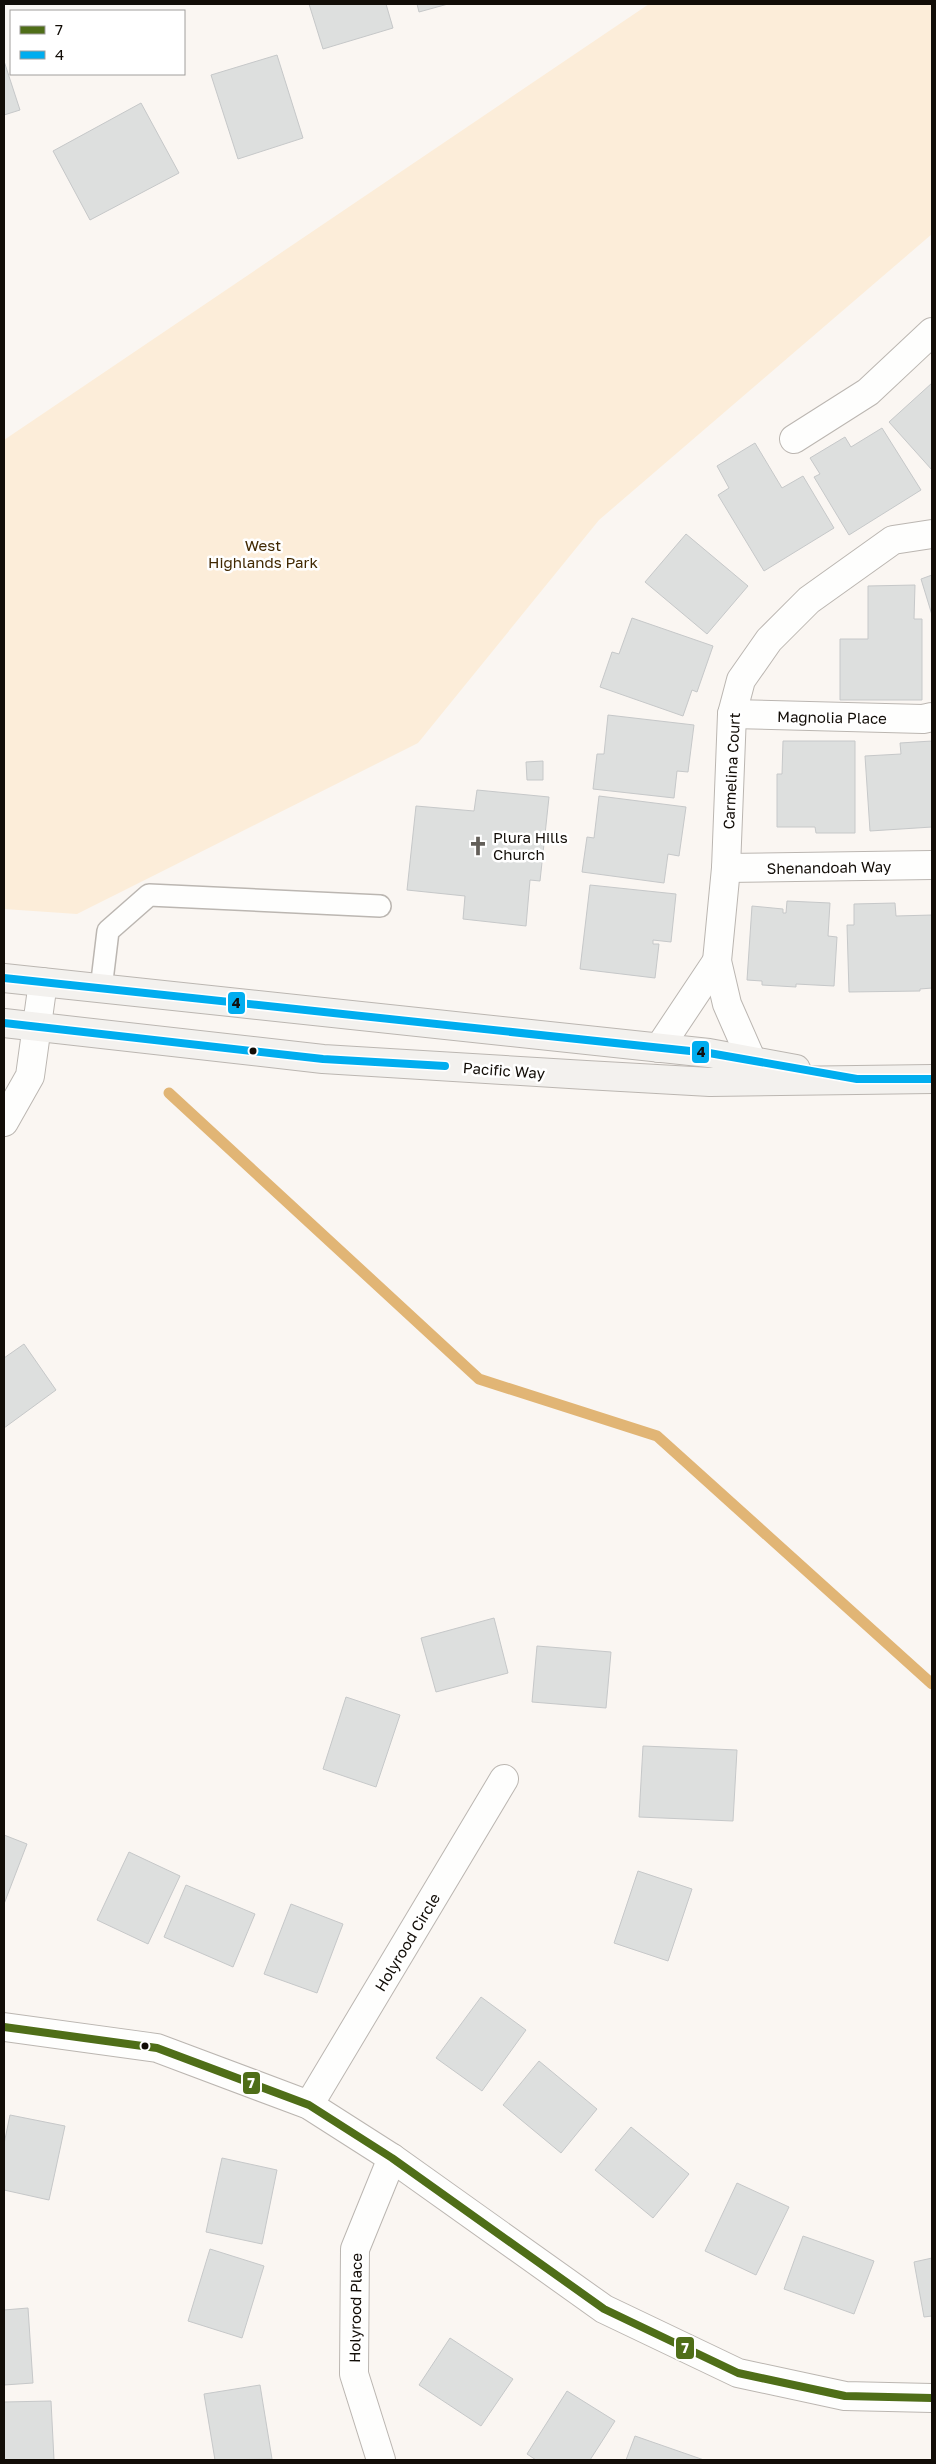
<svg xmlns="http://www.w3.org/2000/svg" width="936" height="2464" font-family="'Golos Text',sans-serif">
<style>
.green{fill:#fcedd9}
.lines{fill:none;stroke-linecap:round;stroke-linejoin:round}
.stream{stroke:#e1b575;stroke-width:11}
.building{fill:#dddfde;stroke:#c6c8c9}
.lane-casing{stroke:#bbb6b1;stroke-width:24}
.street-casing{stroke:#bbb6b1;stroke-width:30}
.secondary-casing{stroke:#bbb6b1;stroke-width:30}
.lane{stroke:#fefefd;stroke-width:21}
.street{stroke:#fefefd;stroke-width:28}
.secondary{stroke:#f3f1ee;stroke-width:28}
.bus-1-casing{stroke:#fff;stroke-width:11}
.bus-2-casing{stroke:#fff;stroke-width:11}
.bus-1{stroke:#4f6e18;stroke-width:8}
.bus-2{stroke:#00adef;stroke-width:8}
.bus-dot{fill:#120d07;stroke:#fff;stroke-width:2}
.labels{text-anchor:middle;dominant-baseline:central;stroke-width:5;stroke-linejoin:round;paint-order:stroke}
.park-label{font-size:15px;fill:#412902;stroke:#fff}
.street-label{font-size:15px;fill:#120d07;stroke:#fff}
.poi-label{font-size:15px;fill:#120d07;stroke:#fff;text-anchor:start}
.line-badge{stroke:#fff;stroke-width:2}
.badge-label{font-size:14px;text-anchor:middle;font-weight:bold;fill:#fff}
.pale-badge-label{font-size:14px;text-anchor:middle;font-weight:bold;fill:#111}
</style>
<rect width="100%" height="100%" fill="#faf6f2"/>
<path class="green" d="M 649,4 L 932,4 L 932,234 L 599,520 L 418,743 L 77,914 L 4,909 L 4,440 Z"/>
<g class="lines">
<path class="stream" d="M 169,1093 L 479,1379 L 657,1436 L 932,1684"/>
</g>
<g class="building">
<path d="M 309,4 L 386,4 L 393,28 L 323,49 Z"/>
<path d="M 417,4 L 448,4 L 419,12 Z"/>
<path d="M 277,55 L 303,138 L 238,159 L 211,75 Z"/>
<path d="M 4,61 L 20,110 L 4,115 Z"/>
<path d="M 141,103 L 179,173 L 90,220 L 53,151 Z"/>
<path d="M 932,383 L 932,470 L 889,422 Z"/>
<path d="M 882,428 L 921,490 L 849,535 L 814,477 L 820,474 L 810,458 L 845,437 L 851,447 Z"/>
<path d="M 755,443 L 782,488 L 803,476 L 834,528 L 764,571 L 718,495 L 729,488 L 717,466 Z"/>
<path d="M 686,534 L 748,586 L 707,634 L 645,582 Z"/>
<path d="M 932,575 L 932,615 L 921,579 Z"/>
<path d="M 915,585 L 914,619 L 922,619 L 922,700 L 840,700 L 840,639 L 868,639 L 868,586 Z"/>
<path d="M 632,618 L 713,646 L 697,692 L 692,690 L 683,716 L 600,687 L 612,652 L 619,654 Z"/>
<path d="M 608,715 L 694,725 L 688,772 L 677,771 L 674,798 L 593,789 L 597,754 L 604,754 Z"/>
<path d="M 783,741 L 855,741 L 855,833 L 816,833 L 815,827 L 777,827 L 777,774 L 782,774 Z"/>
<path d="M 932,741 L 932,827 L 870,831 L 865,756 L 901,754 L 900,743 Z"/>
<path d="M 543,761 L 543,780 L 527,780 L 526,762 Z"/>
<path d="M 477,790 L 549,797 L 540,881 L 530,880 L 526,926 L 463,919 L 465,896 L 407,890 L 416,806 L 474,811 Z"/>
<path d="M 599,796 L 686,807 L 679,856 L 668,854 L 664,883 L 582,872 L 587,837 L 594,838 Z"/>
<path d="M 590,885 L 676,894 L 671,942 L 653,940 L 653,944 L 659,944 L 655,978 L 580,969 Z"/>
<path d="M 787,901 L 830,903 L 828,936 L 837,937 L 834,986 L 796,984 L 796,987 L 762,985 L 762,981 L 747,980 L 752,906 L 783,909 L 783,913 L 786,913 Z"/>
<path d="M 895,903 L 896,916 L 932,915 L 932,988 L 920,989 L 920,991 L 849,992 L 847,925 L 854,925 L 854,904 Z"/>
<path d="M 24,1344 L 56,1390 L 4,1428 L 4,1358 Z"/>
<path d="M 494,1618 L 508,1673 L 436,1692 L 421,1638 Z"/>
<path d="M 537,1646 L 611,1652 L 606,1708 L 532,1702 Z"/>
<path d="M 346,1697 L 400,1715 L 376,1787 L 323,1769 Z"/>
<path d="M 643,1746 L 737,1750 L 733,1821 L 639,1817 Z"/>
<path d="M 4,1835 L 27,1844 L 4,1904 Z"/>
<path d="M 129,1852 L 180,1876 L 148,1944 L 97,1920 Z"/>
<path d="M 638,1871 L 692,1889 L 668,1961 L 614,1943 Z"/>
<path d="M 186,1885 L 255,1914 L 233,1967 L 164,1937 Z"/>
<path d="M 291,1904 L 343,1924 L 317,1993 L 264,1974 Z"/>
<path d="M 481,1997 L 526,2030 L 482,2091 L 436,2058 Z"/>
<path d="M 539,2061 L 597,2109 L 561,2153 L 503,2105 Z"/>
<path d="M 10,2115 L 65,2126 L 49,2200 L 4,2190 L 4,2144 Z"/>
<path d="M 631,2127 L 689,2174 L 653,2218 L 595,2170 Z"/>
<path d="M 222,2158 L 277,2170 L 262,2244 L 206,2232 Z"/>
<path d="M 737,2183 L 789,2207 L 756,2275 L 705,2251 Z"/>
<path d="M 803,2236 L 874,2261 L 854,2314 L 784,2289 Z"/>
<path d="M 210,2249 L 264,2266 L 242,2338 L 188,2321 Z"/>
<path d="M 932,2258 L 932,2316 L 924,2317 L 914,2262 Z"/>
<path d="M 28,2308 L 33,2383 L 4,2385 L 4,2310 Z"/>
<path d="M 450,2338 L 513,2379 L 481,2426 L 419,2385 Z"/>
<path d="M 260,2385 L 272,2459 L 215,2460 L 204,2394 Z"/>
<path d="M 567,2391 L 615,2421 L 590,2460 L 536,2460 L 527,2454 Z"/>
<path d="M 51,2401 L 54,2460 L 4,2460 L 4,2402 Z"/>
<path d="M 635,2436 L 704,2460 L 626,2460 Z"/>
</g>
<g class="lines">
<defs>
<path id="lane" d="M 101,989 L 108,931 L 149,895 L 380,906"/>
<g id="street">
<path d="M 794,439 L 868,392 L 932,332"/>
<path d="M 732,714 L 923,719 L 932,717"/>
<path d="M 726,868 L 932,865"/>
<path d="M 659,1048 L 717,961"/>
<path d="M 752,1061 L 727,1004 L 717,961 L 726,868 L 732,714 L 741,680 L 769,640 L 809,600 L 893,540 L 932,534"/>
<path d="M 4,1122 L 30,1076 L 43,982"/>
<path d="M 4,2027 L 157,2048 L 309,2105 L 392,2158 L 604,2309 L 738,2373 L 845,2396 L 932,2398"/>
<path d="M 309,2105 L 504,1779"/>
<path d="M 381,2460 L 354,2374 L 355,2249 L 392,2158"/>
</g>
<g id="secondary">
<path d="M 4,978 L 709,1053 L 796,1069"/>
<path d="M 4,1023 L 323,1059 L 586,1075 L 710,1082 L 932,1079"/>
</g>
</defs>
<use href="#lane" class="lane-casing"/>
<use href="#street" class="street-casing"/>
<use href="#secondary" class="secondary-casing"/>
<use href="#lane" class="lane"/>
<use href="#street" class="street"/>
<use href="#secondary" class="secondary"/>
<defs>
<path id="bus-1" d="M 4,2027 L 157,2048 L 309,2105 L 392,2158 L 604,2309 L 738,2373 L 845,2396 L 932,2398"/>
<g id="bus-2">
<path d="M 4,978 L 709,1053 L 857,1079 L 932,1079"/>
<path d="M 4,1023 L 323,1059 L 445,1066"/>
</g>
</defs>
<use href="#bus-1" class="bus-1-casing"/>
<use href="#bus-2" class="bus-2-casing"/>
<use href="#bus-1" class="bus-1"/>
<use href="#bus-2" class="bus-2"/>
</g>
<defs>
<symbol id="church-bare" viewBox="-9 -9 18 18"><path d="M-1.2-6h2.4v3.5h3.3v2.4h-3.3V6h-2.4V-.1h-3.3v-2.4h3.3Z" fill="#635f59" stroke="#fff" stroke-width="2.5" paint-order="stroke"/></symbol>
</defs>
<g fill-rule="evenodd">
<use href="#church-bare" x="464" y="832" width="28" height="28"/>
</g>
<g class="bus-dot">
<circle cx="253" cy="1051" r="4.5"/>
<circle cx="145" cy="2046" r="4.5"/>
</g>
<g class="labels">
<g class="park-label">
<text x="263" y="545">West<tspan x="263" dy="17">Highlands Park</tspan></text>
</g>
<g class="street-label">
<text transform="translate(832 717) rotate(1)">Magnolia Place</text>
<text transform="translate(731 771) rotate(-87)">Carmelina Court</text>
<text transform="translate(829 867) rotate(-1)">Shenandoah Way</text>
<text transform="translate(504 1070) rotate(4)">Pacific Way</text>
<text transform="translate(407 1942) rotate(-59)">Holyrood Circle</text>
<text transform="translate(355 2308) rotate(-89)">Holyrood Place</text>
</g>
<g class="poi-label">
<text x="493" y="837">Plura Hills<tspan x="493" dy="17">Church</tspan></text>
</g>
</g>
<g class="line-badge">
<rect x="227" y="991" width="19" height="24" rx="5" fill="#00adef"/>
<rect x="691" y="1040" width="19" height="24" rx="5" fill="#00adef"/>
<rect x="242" y="2071" width="19" height="24" rx="5" fill="#4f6e18"/>
<rect x="675" y="2336" width="20" height="24" rx="5" fill="#4f6e18"/>
</g>
<g class="badge-label">
<text x="251" y="2088">7</text>
<text x="685" y="2353">7</text>
</g>
<g class="pale-badge-label">
<text x="236" y="1008">4</text>
<text x="701" y="1057">4</text>
</g>
<rect width="936" height="2464" fill="none" stroke="#120d07" stroke-width="10"/>
<rect x="10" y="10" width="175" height="65" fill="#ffffff" stroke="#a09e9c"/>
<rect x="20" y="26" width="25" height="8" fill="#4f6e18" stroke="#a09e9c"/>
<text x="55" y="35" font-size="15" fill="#120d07">7</text>
<rect x="20" y="51" width="25" height="8" fill="#00adef" stroke="#a09e9c"/>
<text x="55" y="60" font-size="15" fill="#120d07">4</text>
</svg>
